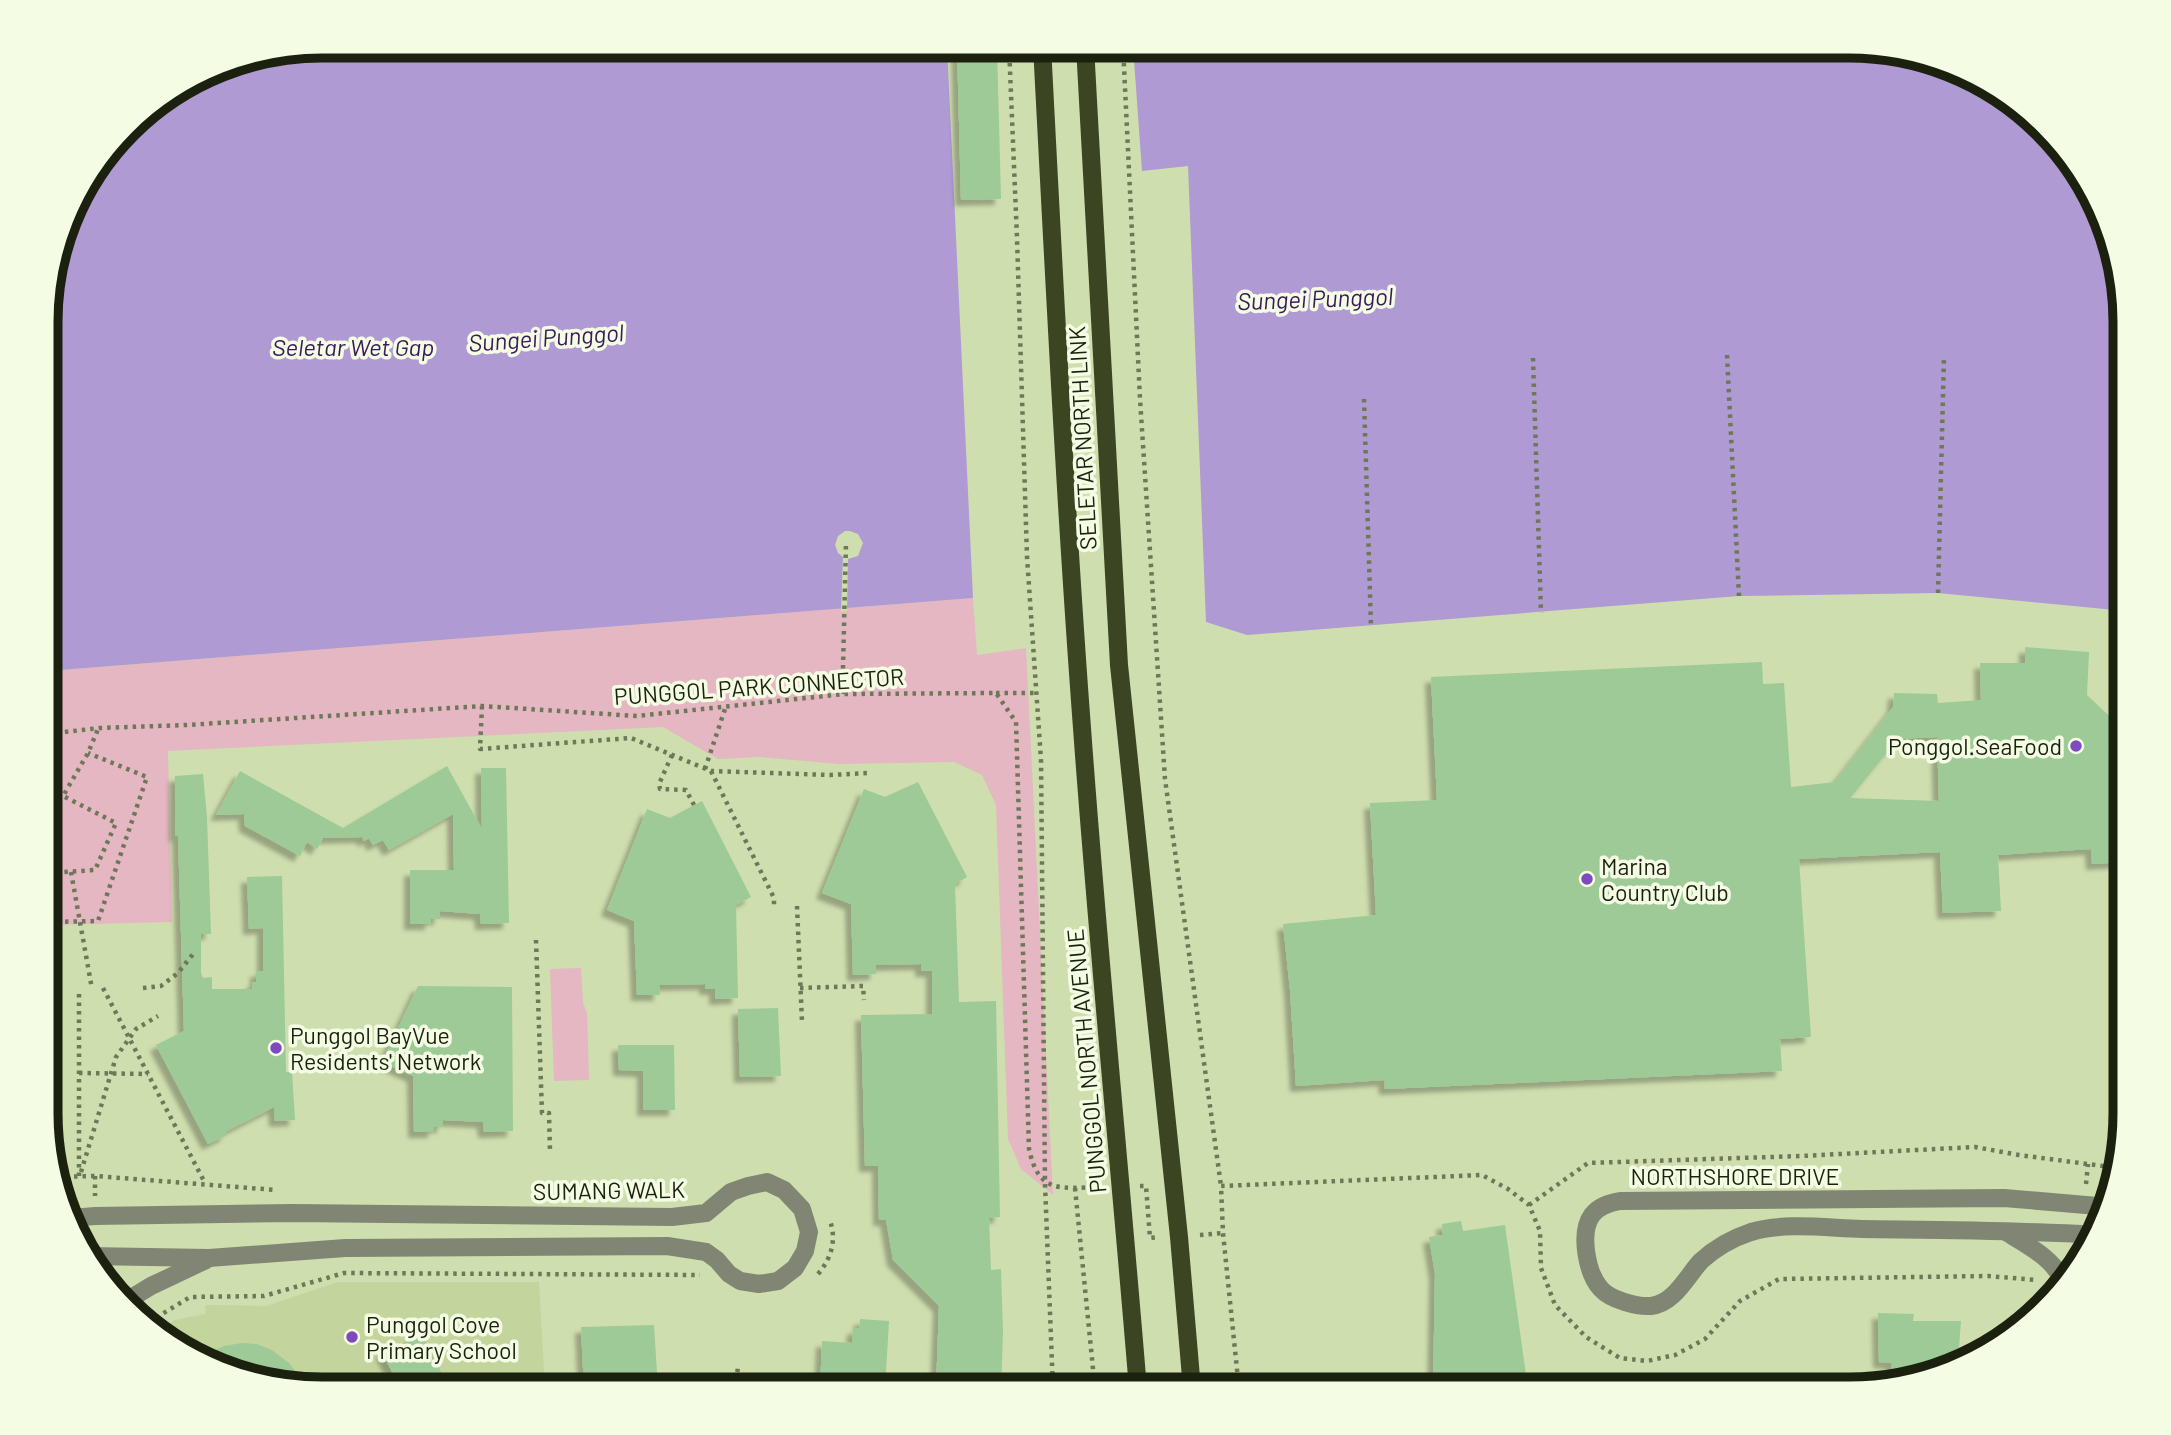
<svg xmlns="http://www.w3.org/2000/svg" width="2171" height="1435" font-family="Barlow,sans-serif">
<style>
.built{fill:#c4d49d}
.green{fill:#e4b7c2}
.water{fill:#af9ad3}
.pier{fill:#cfdeae}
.building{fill:#9dca97;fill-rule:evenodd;filter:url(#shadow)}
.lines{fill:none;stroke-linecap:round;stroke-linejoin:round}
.path{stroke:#6e7858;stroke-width:4.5;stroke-dasharray:3.5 5;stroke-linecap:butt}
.minor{stroke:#808673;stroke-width:18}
.major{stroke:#3c4522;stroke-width:18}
.poi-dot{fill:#7f49c0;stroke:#f4fce3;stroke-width:2.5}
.labels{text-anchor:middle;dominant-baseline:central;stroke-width:7;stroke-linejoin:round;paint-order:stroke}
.street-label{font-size:23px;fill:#1c210f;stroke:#f4fce3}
.poi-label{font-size:23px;fill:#1c210f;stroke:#f4fce3;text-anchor:start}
.water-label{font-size:24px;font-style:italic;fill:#3a1a5d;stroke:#f4fce3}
.rim{fill:none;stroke:#1c210f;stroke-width:9}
</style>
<defs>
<filter id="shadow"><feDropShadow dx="-6" dy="6" stdDeviation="2" flood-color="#0004"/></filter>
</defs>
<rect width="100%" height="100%" fill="#cfdeae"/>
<path class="built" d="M 338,1282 L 539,1282 L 545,1389 L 321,1389 L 233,1375 L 168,1343 L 157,1331 L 175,1320 L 205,1314 L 206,1305 L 266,1306 Z"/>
<g class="green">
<path d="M 973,598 L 977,655 L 1026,648 L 1053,1195 L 1021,1169 L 1008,1139 L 996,805 L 982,775 L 954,762 L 839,764 L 759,757 L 718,759 L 663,727 L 168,751 L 172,922 L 48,925 L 48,671 Z"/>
<path d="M 581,968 L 583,1003 L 587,1013 L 589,1080 L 554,1081 L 550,969 Z"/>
</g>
<g class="water">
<path d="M 322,46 L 947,46 L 973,598 L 48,671 L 48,286 L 74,199 L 139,114 L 216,66 Z"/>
<path d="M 1133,46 L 1850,46 L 1938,60 L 2003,92 L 2089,184 L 2125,304 L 2125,611 L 1938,593 L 1739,596 L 1247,635 L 1206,622 L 1188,166 L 1142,171 Z"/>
</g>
<path class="pier" d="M 845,531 L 850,531 L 858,534 L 863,543 L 858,556 L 848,559 L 847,611 L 841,612 L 843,557 L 838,553 L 835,545 L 838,536 Z"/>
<g class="building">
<path d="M 957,46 L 997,46 L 1001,199 L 961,200 Z"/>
<path d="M 2025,647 L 2089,652 L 2087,695 L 2122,728 L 2108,745 L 2125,764 L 2125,862 L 2092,864 L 2091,849 L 1998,855 L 2001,911 L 1943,913 L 1940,852 L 1799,859 L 1811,1037 L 1780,1039 L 1782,1071 L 1385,1089 L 1384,1080 L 1296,1086 L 1290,990 L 1283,924 L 1376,915 L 1370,803 L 1437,800 L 1431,677 L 1762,662 L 1763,684 L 1784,683 L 1791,787 L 1835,782 L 1893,707 L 1894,693 L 1937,694 L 1938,703 L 1981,700 L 1980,663 L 2025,663 ZM 1937,737 L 1939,801 L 1850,798 L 1898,739 Z"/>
<path d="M 447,766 L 482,829 L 481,768 L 506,768 L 509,923 L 481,924 L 480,914 L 440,911 L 440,919 L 431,919 L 431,924 L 410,924 L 410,870 L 454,870 L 453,814 L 389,850 L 383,840 L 373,845 L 369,838 L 364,841 L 362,837 L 323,838 L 317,849 L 307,842 L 300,856 L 245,826 L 244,814 L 216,815 L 240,771 L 343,828 Z"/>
<path d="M 203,774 L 207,817 L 211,934 L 201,934 L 201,973 L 203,978 L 212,977 L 212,989 L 252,989 L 252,982 L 256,982 L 256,971 L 263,971 L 263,928 L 249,929 L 247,877 L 282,876 L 286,1072 L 292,1072 L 295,1120 L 275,1121 L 274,1107 L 225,1132 L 227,1135 L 208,1144 L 156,1045 L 184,1031 L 178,836 L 175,836 L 175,776 Z"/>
<path d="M 918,782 L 967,877 L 955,884 L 959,1002 L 996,1001 L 1000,1217 L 989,1218 L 991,1270 L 1001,1269 L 1003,1332 L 1001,1389 L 936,1389 L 939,1306 L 893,1260 L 886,1220 L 879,1220 L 878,1166 L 865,1166 L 861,1015 L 932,1014 L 932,971 L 921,971 L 921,964 L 876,965 L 876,974 L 853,975 L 851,904 L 822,893 L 864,789 L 885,797 Z"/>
<path d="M 702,801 L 751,897 L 736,905 L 738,998 L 715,999 L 715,989 L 705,989 L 705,984 L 659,985 L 660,995 L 637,995 L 634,921 L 607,910 L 647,809 L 670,818 Z"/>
<path d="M 418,986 L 512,987 L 513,1131 L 484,1132 L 483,1122 L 443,1120 L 443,1127 L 434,1127 L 434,1132 L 414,1132 L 413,1076 L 382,1062 Z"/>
<path d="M 778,1008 L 781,1076 L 740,1077 L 738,1009 Z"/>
<path d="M 618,1045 L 674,1045 L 675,1110 L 643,1110 L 643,1071 L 619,1070 Z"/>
<path d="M 1461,1221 L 1463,1231 L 1505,1225 L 1528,1389 L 1433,1389 L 1435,1274 L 1429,1237 L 1443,1235 L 1442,1224 Z"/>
<path d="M 1878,1313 L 1914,1314 L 1913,1321 L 1961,1321 L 1958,1361 L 1913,1375 L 1891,1373 L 1892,1363 L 1879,1362 Z"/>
<path d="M 860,1319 L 889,1321 L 885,1389 L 820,1389 L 822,1341 L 852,1343 L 853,1328 L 859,1329 Z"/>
<path d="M 654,1325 L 658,1389 L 584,1389 L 581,1327 Z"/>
<path d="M 422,1335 L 450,1389 L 401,1389 L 382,1353 Z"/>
<path d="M 242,1343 L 257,1344 L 272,1350 L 289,1363 L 307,1387 L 233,1375 L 198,1358 L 224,1346 Z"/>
</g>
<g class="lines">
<g class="path">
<path d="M 1009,46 L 1017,238 L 1027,557 L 1041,760 L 1045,1184 L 1053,1389"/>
<path d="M 1123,46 L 1140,399 L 1165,779 L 1221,1186"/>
<path d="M 1727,355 L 1739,596"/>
<path d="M 1533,358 L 1541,613"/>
<path d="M 1364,399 L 1371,626"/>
<path d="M 1938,593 L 1944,356"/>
<path d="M 996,693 L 1038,693"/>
<path d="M 844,694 L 843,668 L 846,543"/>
<path d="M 482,706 L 480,749 L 631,738 L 711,771 L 830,775 L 868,773"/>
<path d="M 48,734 L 99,728 L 187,725 L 482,706 L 637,716 L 844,694 L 996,693 L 1016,722 L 1029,1149 C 1039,1194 1059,1188 1100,1187"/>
<path d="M 672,755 L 659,784 L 660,789 L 686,790 L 694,805"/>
<path d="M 705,769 L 726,706"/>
<path d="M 711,771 L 774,898 L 774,907"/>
<path d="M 48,788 L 63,796"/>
<path d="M 48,871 L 51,873 L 95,870 L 116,823 L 63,796 L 88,753 L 98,729"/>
<path d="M 71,872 L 92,989"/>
<path d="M 797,906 L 802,1022"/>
<path d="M 48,922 L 98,921 L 147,777 L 88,753"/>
<path d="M 536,940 L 542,1113 L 549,1113 L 550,1151"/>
<path d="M 103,988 L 205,1183"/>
<path d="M 143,988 L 161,986 L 178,973 L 193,954"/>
<path d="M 800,988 L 863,986 L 864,1000"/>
<path d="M 79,1073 L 148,1074"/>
<path d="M 81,1172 L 116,1057 L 136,1029 L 158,1016"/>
<path d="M 79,1176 L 79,989"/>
<path d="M 95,1176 L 95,1196"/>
<path d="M 57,1177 L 95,1176 L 276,1190"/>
<path d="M 2086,1184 L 2088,1164"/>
<path d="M 1140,1186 L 1146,1186 L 1150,1238 L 1159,1237"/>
<path d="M 1075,1188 L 1095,1389"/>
<path d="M 1529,1205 L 1588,1163 L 1801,1156 L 1975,1147 L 2019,1155 L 2118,1168"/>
<path d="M 1200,1235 L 1223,1233"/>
<path d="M 818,1274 C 831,1259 837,1240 830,1221"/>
<path d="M 149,1322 L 190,1297 L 264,1296 L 344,1273 L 700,1275"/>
<path d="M 735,1389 L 738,1367"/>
<path d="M 1239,1389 L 1223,1233 L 1221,1186 L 1482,1175 L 1508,1189 L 1529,1205 L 1540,1231 L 1541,1268 L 1555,1305 L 1586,1337 L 1620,1358 L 1647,1361 L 1675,1355 L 1705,1339 L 1740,1301 L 1779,1279 L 1988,1276 L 2037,1280"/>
</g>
<g class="minor">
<path d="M 71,1218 L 95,1216 L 293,1213 L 672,1217 L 706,1213 L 731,1192 L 748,1186 L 767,1182 L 784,1190 L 802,1209 L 809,1232 L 805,1251 L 795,1268 L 778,1281 L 759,1284 L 740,1281 L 729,1274 L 717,1260 L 706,1252 L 667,1246 L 345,1248 L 209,1258 L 87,1256"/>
<path d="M 2006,1232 C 2028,1246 2053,1258 2063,1281"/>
<path d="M 2095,1235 C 2017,1230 1939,1230 1862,1229 C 1826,1228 1785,1222 1751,1232 C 1733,1238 1715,1248 1701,1261 C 1687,1276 1674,1304 1651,1306 C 1637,1307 1611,1300 1601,1289 C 1587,1274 1579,1233 1592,1215 C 1599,1206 1609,1203 1620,1201 L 2004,1198 L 2109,1207"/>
<path d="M 128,1300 L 151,1286 L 206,1260"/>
</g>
<g class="major">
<path d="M 1042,46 C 1054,273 1065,501 1082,728 C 1098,949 1120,1169 1138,1389"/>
<path d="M 1085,46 L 1119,665 L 1179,1237 L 1192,1389"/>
</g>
</g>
<g class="poi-dot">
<circle cx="2076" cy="746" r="7"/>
<circle cx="1587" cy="879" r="7"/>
<circle cx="276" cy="1048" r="7"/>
<circle cx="352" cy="1337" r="7"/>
</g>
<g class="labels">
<g class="street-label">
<text transform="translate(1082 438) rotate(-93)">SELETAR NORTH LINK</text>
<text transform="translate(759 686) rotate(-4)">PUNGGOL PARK CONNECTOR</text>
<text transform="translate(1086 1061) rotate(-95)">PUNGGOL NORTH AVENUE</text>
<text x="1735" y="1176">NORTHSHORE DRIVE</text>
<text transform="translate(609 1190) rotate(-1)">SUMANG WALK</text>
</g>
<g class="poi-label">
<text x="2062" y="746" text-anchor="end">Ponggol.SeaFood</text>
<text x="1601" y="866">Marina<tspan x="1601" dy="26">Country Club</tspan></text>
<text x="290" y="1035">Punggol BayVue<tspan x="290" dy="26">Residents' Network</tspan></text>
<text x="366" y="1324">Punggol Cove<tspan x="366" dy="26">Primary School</tspan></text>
</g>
<g class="water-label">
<text transform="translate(1315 298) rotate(-2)">Sungei Punggol</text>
<text transform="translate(546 337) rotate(-4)">Sungei Punggol</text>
<text x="353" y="346">Seletar Wet Gap</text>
</g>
</g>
<path d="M0 0H2171V1435H0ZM322 58H1849A264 264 0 0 1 2113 322V1113A264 264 0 0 1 1849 1377H322A264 264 0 0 1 58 1113V322A264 264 0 0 1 322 58Z" fill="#f4fce3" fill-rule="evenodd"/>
<path class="rim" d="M322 58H1849A264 264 0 0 1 2113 322V1113A264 264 0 0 1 1849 1377H322A264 264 0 0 1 58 1113V322A264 264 0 0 1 322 58Z"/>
</svg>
